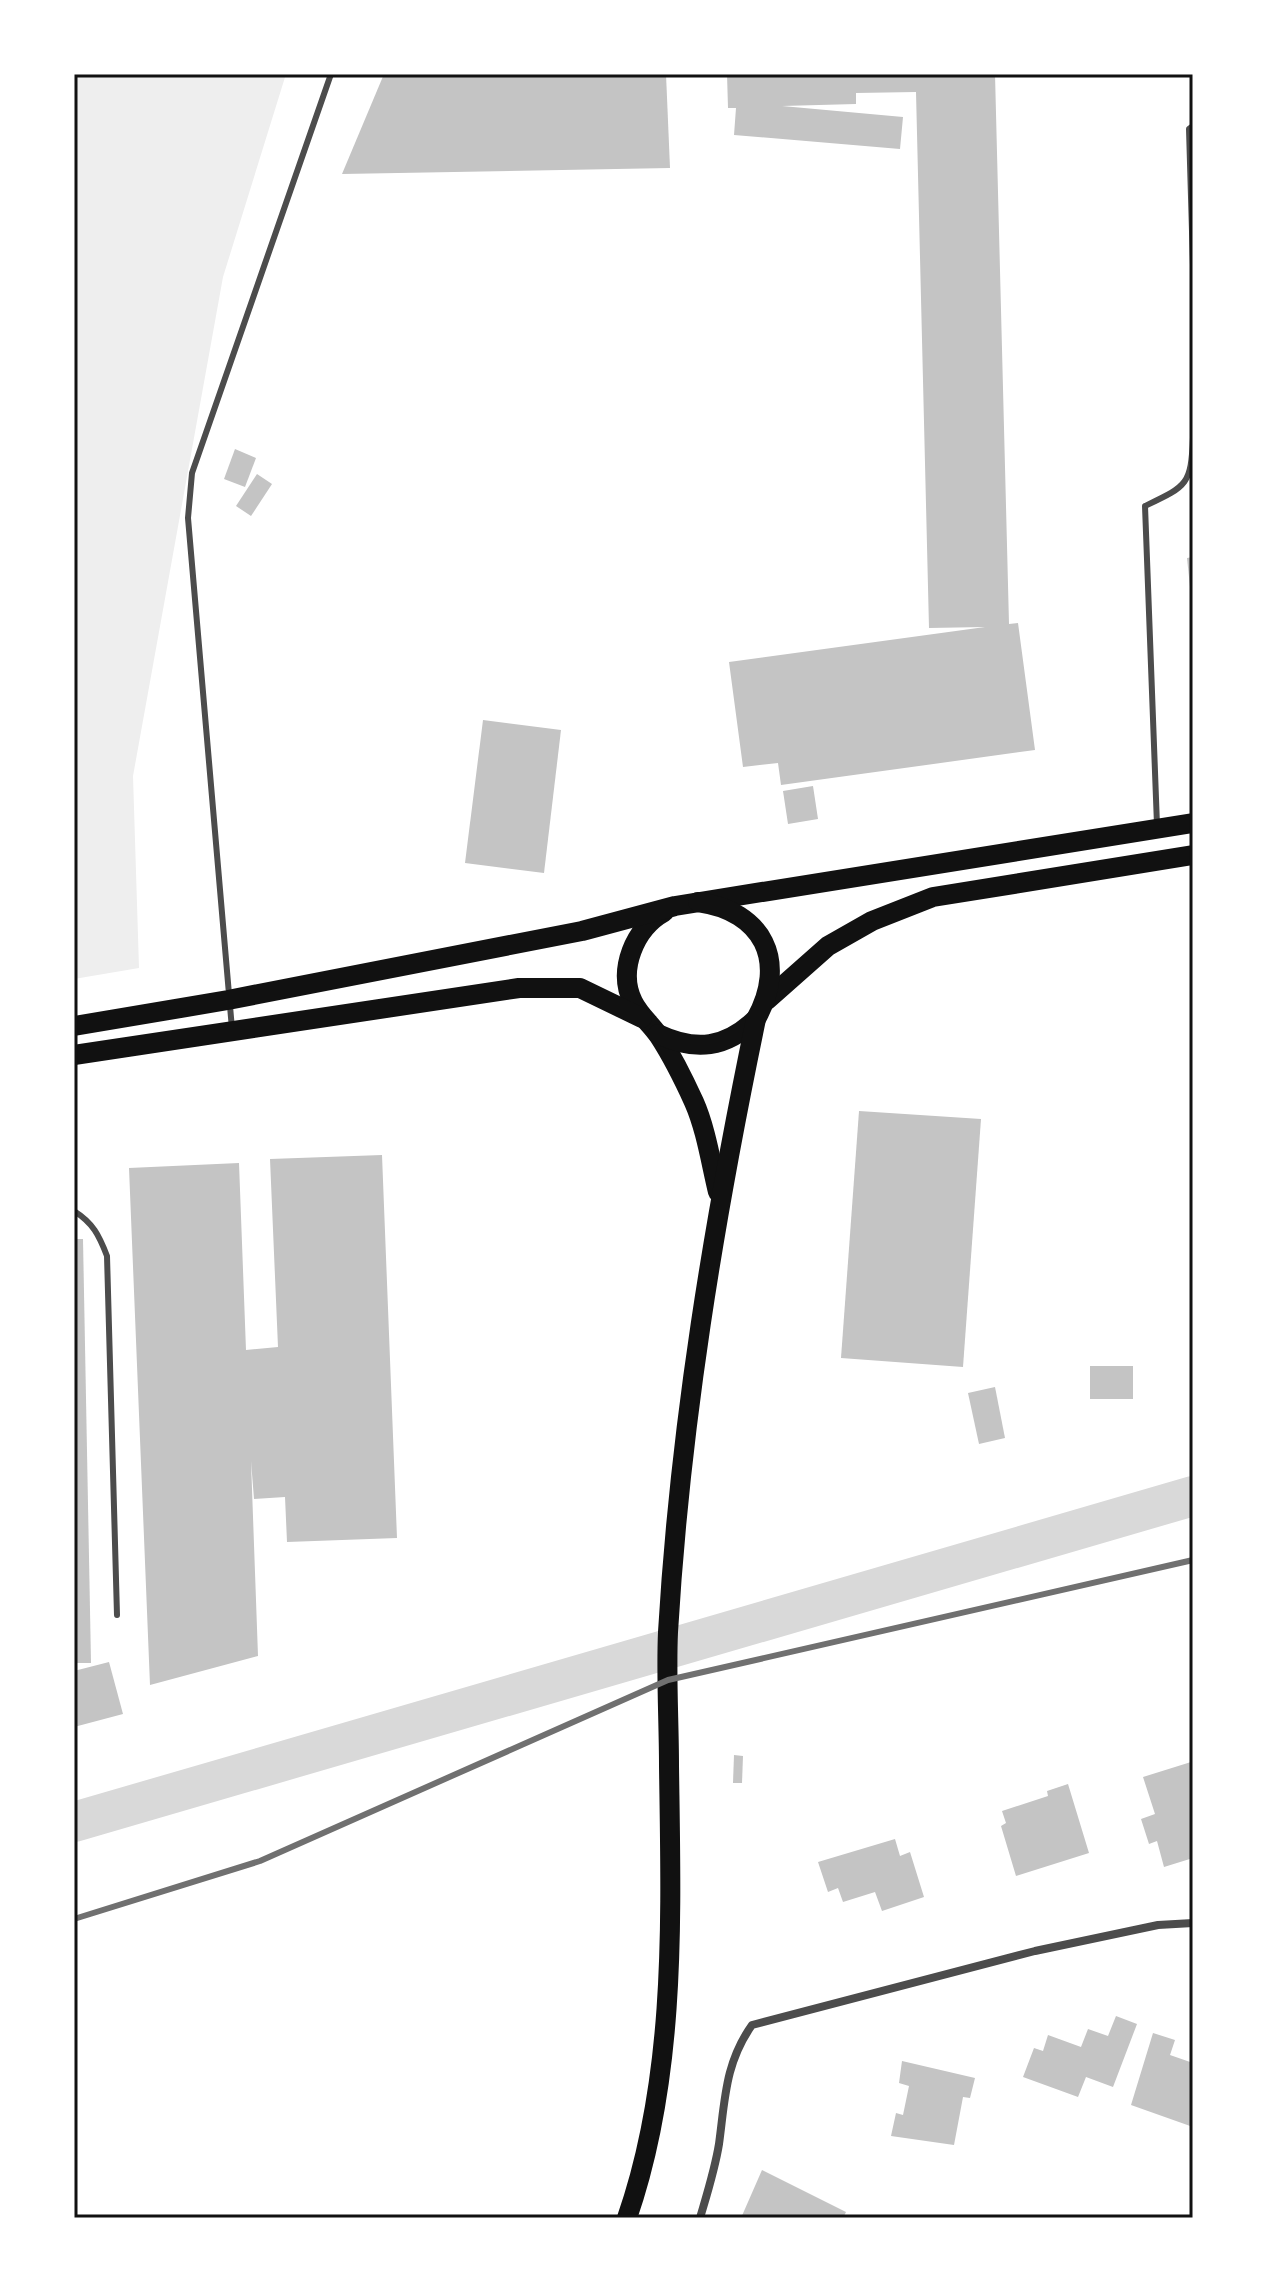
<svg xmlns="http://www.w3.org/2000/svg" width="1267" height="2292" font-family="Manrope,sans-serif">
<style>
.green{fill:#eee}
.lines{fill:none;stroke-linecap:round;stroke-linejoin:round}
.canal{stroke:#d9d9d9;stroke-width:40}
.building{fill:#c4c4c4}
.service{stroke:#4c4c4c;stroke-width:6}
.minor{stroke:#4c4c4c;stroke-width:8}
.primary{stroke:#111;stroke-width:20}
.rail{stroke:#707070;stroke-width:6}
.neatline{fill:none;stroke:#111;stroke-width:3}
</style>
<rect width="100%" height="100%" fill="#fff"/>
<path class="green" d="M 74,74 L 286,74 L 223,277 L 133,776 L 139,968 L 74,979 Z"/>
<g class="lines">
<path class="canal" d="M 74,1822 L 1193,1496"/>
</g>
<g class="building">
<path d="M 384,74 L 666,74 L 670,168 L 342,174 Z"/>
<path d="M 727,74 L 995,74 L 1009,624 L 1018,623 L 1035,750 L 781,785 L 778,763 L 743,767 L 729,662 L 985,627 L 929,628 L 916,92 L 856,93 L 856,104 L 782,106 L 903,117 L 900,149 L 734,135 L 736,108 L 728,108 Z"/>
<path d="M 235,449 L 256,458 L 245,487 L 224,479 Z"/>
<path d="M 257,474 L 272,484 L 251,516 L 236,506 Z"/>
<path d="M 1193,557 L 1193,596 L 1191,596 L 1187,558 Z"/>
<path d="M 483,720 L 561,730 L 544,873 L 465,863 Z"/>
<path d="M 813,786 L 818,819 L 788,824 L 783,791 Z"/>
<path d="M 859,1111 L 981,1119 L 963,1367 L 841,1358 Z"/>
<path d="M 382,1155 L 397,1538 L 287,1542 L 285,1497 L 254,1499 L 251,1461 L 258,1656 L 150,1685 L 129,1168 L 239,1163 L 246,1350 L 278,1347 L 270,1159 Z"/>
<path d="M 74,1239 L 83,1239 L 91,1663 L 74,1663 Z"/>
<rect x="1090" y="1366" width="43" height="33"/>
<path d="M 995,1387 L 1005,1438 L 979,1444 L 968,1393 Z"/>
<path d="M 109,1662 L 123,1714 L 74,1727 L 74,1671 Z"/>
<path d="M 734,1755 L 743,1756 L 742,1783 L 733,1783 Z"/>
<path d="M 1191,1762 L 1193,1858 L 1164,1867 L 1157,1841 L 1149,1844 L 1141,1819 L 1155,1814 L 1143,1777 Z"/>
<path d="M 1068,1784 L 1089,1853 L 1016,1876 L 1001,1826 L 1006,1823 L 1002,1811 L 1048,1796 L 1047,1791 Z"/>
<path d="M 895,1839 L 900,1856 L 910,1852 L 924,1897 L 882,1911 L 875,1892 L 843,1902 L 838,1888 L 828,1892 L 818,1862 Z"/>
<path d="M 1116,2016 L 1137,2024 L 1113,2087 L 1086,2077 L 1078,2097 L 1023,2077 L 1034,2048 L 1043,2051 L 1048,2035 L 1081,2047 L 1088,2029 L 1108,2036 Z"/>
<path d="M 1153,2033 L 1175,2040 L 1170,2055 L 1193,2063 L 1193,2127 L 1131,2105 Z"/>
<path d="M 902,2061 L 975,2078 L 970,2098 L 963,2097 L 954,2145 L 891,2136 L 896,2113 L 903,2115 L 909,2086 L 899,2083 Z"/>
<path d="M 762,2170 L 846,2212 L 843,2218 L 741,2218 Z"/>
</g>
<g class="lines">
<g class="service">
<path d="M 1193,126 L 1189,129 L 1193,265"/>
<path d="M 1193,325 L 1193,404"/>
<path d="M 1157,825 L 1145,506 C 1187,486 1191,485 1193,438"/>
<path d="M 232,1029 L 188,518 L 192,473 L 331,74"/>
<path d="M 74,1211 C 93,1223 99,1235 107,1256 L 117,1615"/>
</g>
<path class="minor" d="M 700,2218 C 707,2194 715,2169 719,2144 C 725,2100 725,2063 752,2025 L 1035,1951 L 1158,1925 L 1193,1923"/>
<g class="primary">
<path d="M 664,912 C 635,928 617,970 633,1002 C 640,1016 651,1024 659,1036 C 672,1056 684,1080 694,1102 C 706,1129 711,1163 718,1192"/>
<path d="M 767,1000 L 828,946 L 872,921 L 933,897 L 1193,855"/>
<path d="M 74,1026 L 228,1000 L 582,931 L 675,906 L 1193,823"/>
<path d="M 658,1034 C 696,1052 726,1048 756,1019"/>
<path d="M 74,1055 L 519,988 L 580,988 L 642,1018"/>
<path d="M 627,2218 C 677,2074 671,1915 669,1766 C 669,1722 666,1676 668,1632 C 680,1426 714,1221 756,1019 C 788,961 763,911 698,902"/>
</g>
<path class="rail" d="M 74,1919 L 260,1861 L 668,1680 L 1193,1560"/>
</g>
<rect width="1267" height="2292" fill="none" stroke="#ffffff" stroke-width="152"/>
<rect x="76" y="76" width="1115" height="2140" class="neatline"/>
</svg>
